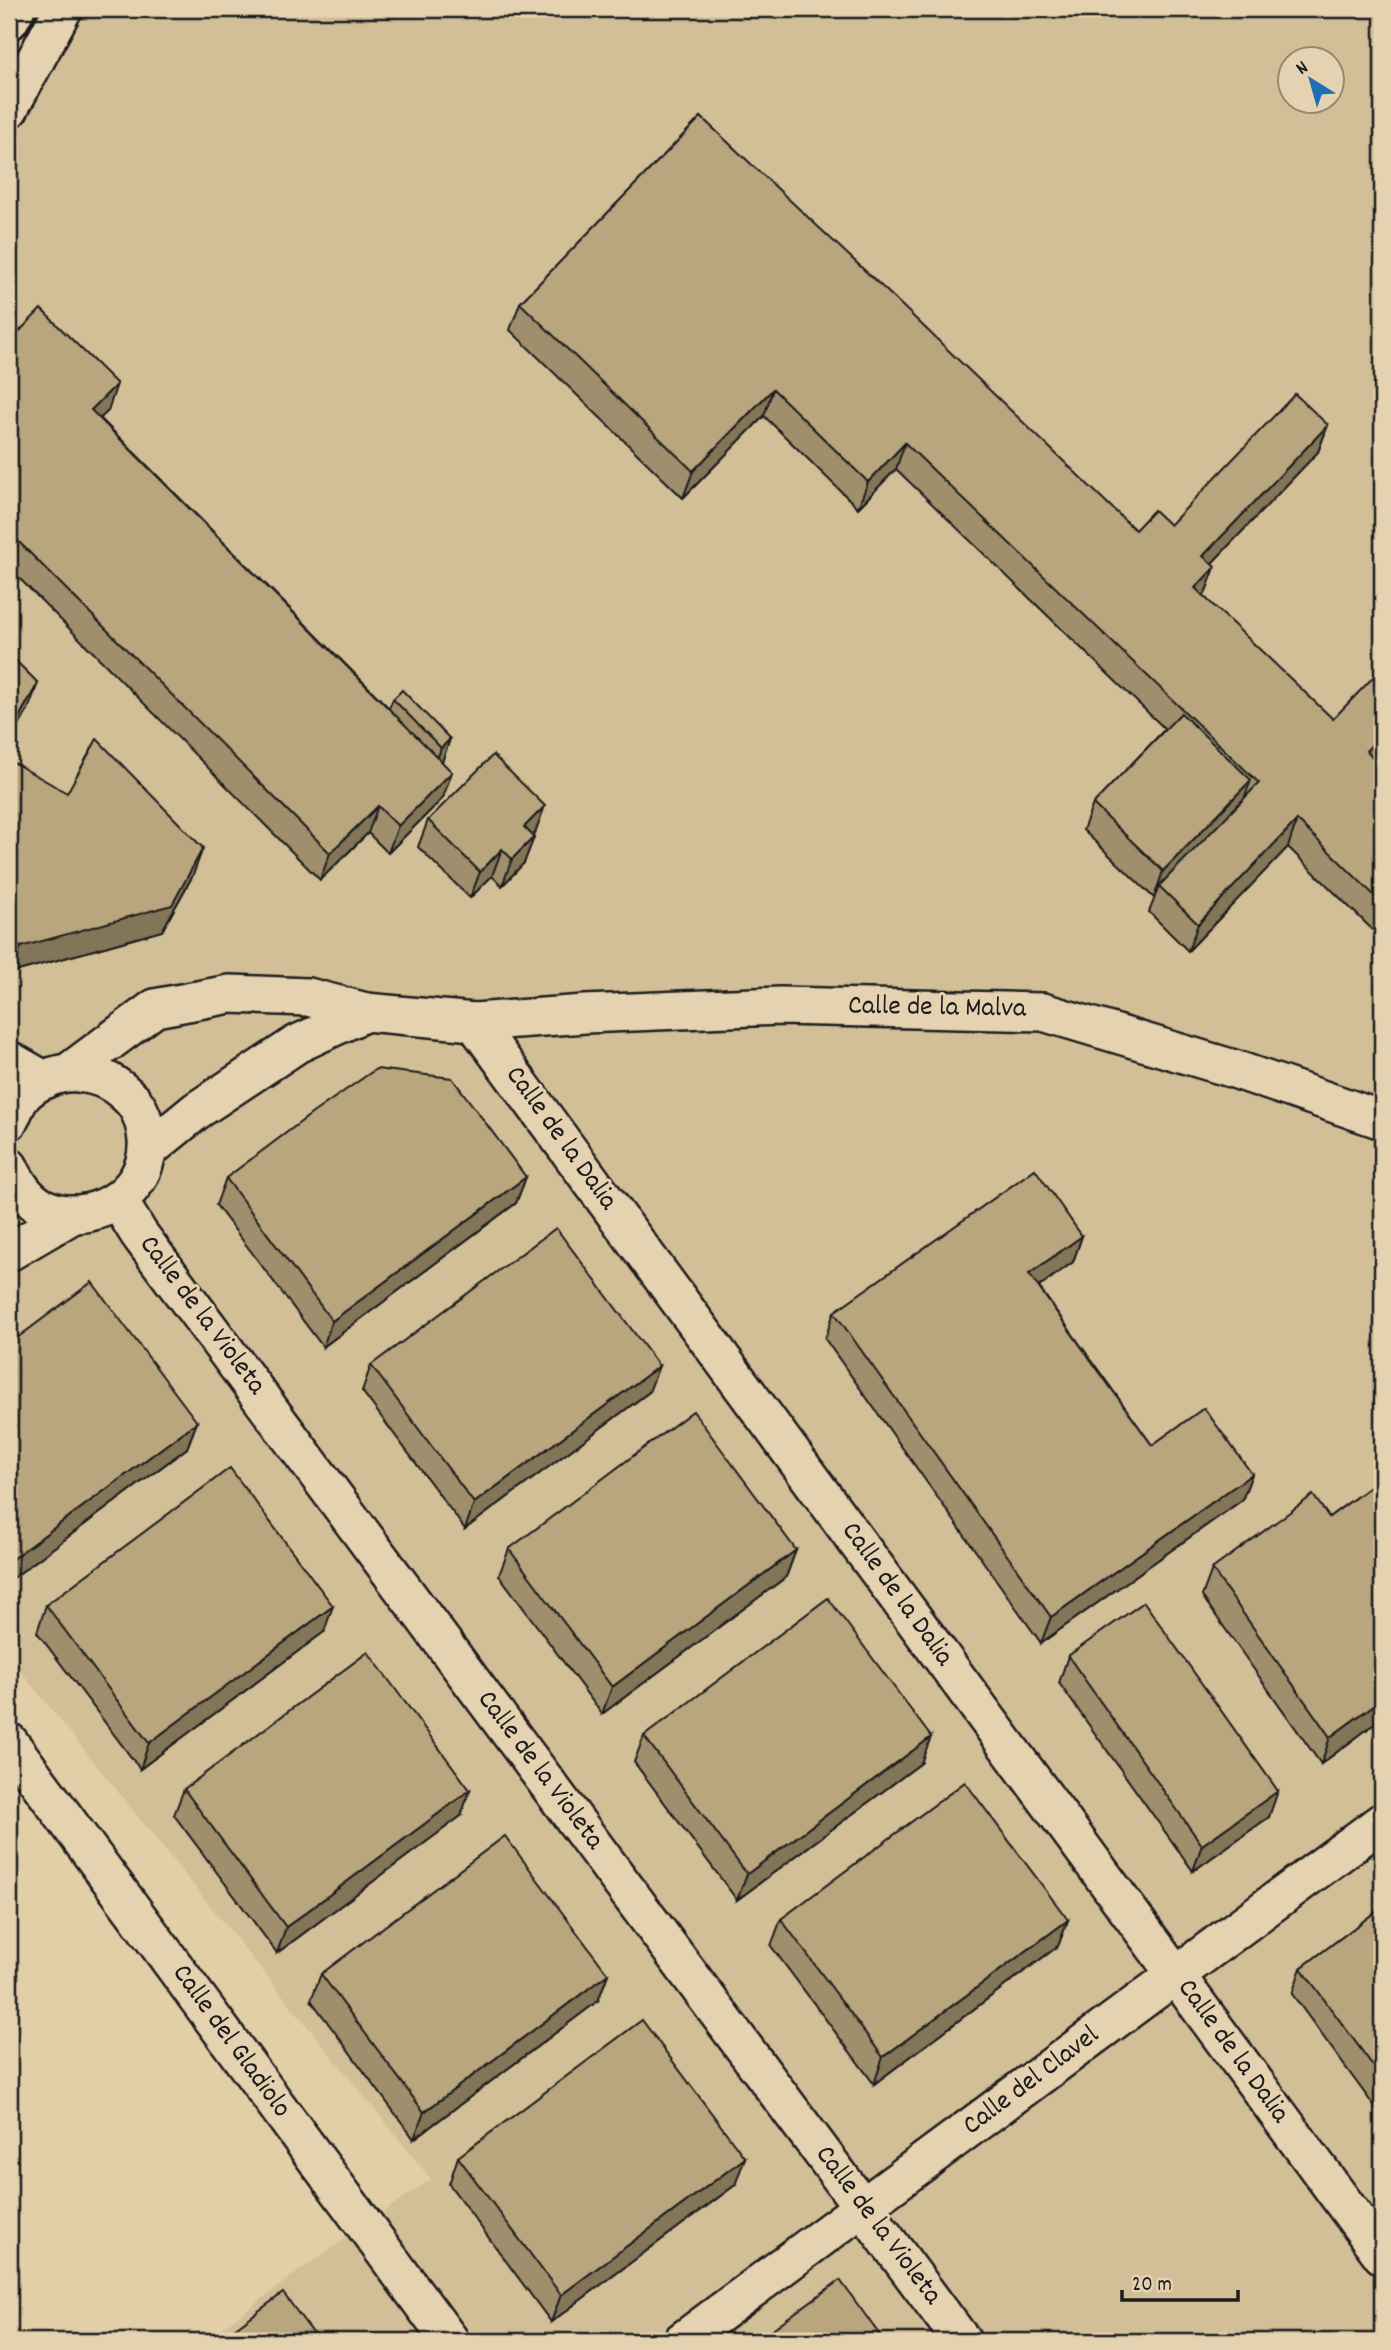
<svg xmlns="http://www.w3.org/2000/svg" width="1391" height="2350" font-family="Dekko,sans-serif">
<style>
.built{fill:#d2bf98;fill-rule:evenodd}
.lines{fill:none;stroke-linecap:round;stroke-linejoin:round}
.street-casing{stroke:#1c1c1c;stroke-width:42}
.primary-casing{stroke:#1c1c1c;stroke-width:44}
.street{stroke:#e5d2b0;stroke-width:37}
.primary{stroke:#e5d2b0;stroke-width:38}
.wall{fill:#9f8f6c;stroke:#1c1c1c;stroke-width:2}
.shaded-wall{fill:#827458;stroke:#1c1c1c;stroke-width:2}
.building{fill:#b9a67e;stroke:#1c1c1c;stroke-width:2}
.labels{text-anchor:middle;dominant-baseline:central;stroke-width:6;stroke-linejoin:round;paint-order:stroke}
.street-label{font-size:28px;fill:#1c1c1c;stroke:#e5d2b0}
</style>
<rect width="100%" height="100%" fill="#e2cea7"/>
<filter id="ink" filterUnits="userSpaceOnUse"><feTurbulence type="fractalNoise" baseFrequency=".0143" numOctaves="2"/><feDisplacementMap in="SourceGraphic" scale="14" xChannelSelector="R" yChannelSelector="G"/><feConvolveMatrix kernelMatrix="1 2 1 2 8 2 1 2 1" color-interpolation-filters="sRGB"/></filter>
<g filter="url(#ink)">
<path class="built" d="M 83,9 L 1382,9 L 1382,2341 L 205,2341 L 299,2271 L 431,2179 L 9,1657 L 9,139 ZM 1290,60 L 1332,60 L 1332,102 L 1290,102 Z"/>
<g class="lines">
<defs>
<g id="street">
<path d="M 9,109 L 63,9"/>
<path d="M 474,1022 L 1382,2255"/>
<path d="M 9,1060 L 44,1080"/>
<path d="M 69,1072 L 155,1008 L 230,994 L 308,997 L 366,1012 L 474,1022 L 585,1014 L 780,1006 L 1043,1012 L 1234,1069 L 1382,1120"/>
<path d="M 9,1121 C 13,1113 16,1104 21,1097 C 34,1081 59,1071 78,1073 C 102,1075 117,1084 133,1101 C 142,1112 146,1127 147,1141 C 150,1194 89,1230 42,1207 C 26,1199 16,1182 9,1167"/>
<path d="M 147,1151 L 196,1111 L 297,1044 L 366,1012"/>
<path d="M 118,1200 L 139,1234 L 962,2341"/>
<path d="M 9,1252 L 72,1215"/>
<path d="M 9,1742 L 450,2341"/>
<path d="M 682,2341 L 1382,1822"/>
</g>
<path id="primary" d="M 9,20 L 15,9"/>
</defs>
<use href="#street" class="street-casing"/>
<use href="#primary" class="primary-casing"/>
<use href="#street" class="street"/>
<use href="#primary" class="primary"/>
</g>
<g class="wall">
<path d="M 701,117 L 1135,530 L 1170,525 L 1328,425 L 1318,452 L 1211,564 L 1215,567 L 1205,594 L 1203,596 L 1382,767 L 1382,939 L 1288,847 L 1188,951 L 1149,912 L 1155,897 L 1154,898 L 1083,830 L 1093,804 L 1165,729 L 896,469 L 858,508 L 764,416 L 683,498 L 510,330 L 520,303 Z"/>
<path d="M 9,342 L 108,411 L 100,418 L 389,708 L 393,699 L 450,739 L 442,761 L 443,798 L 388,853 L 368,833 L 320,880 L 9,568 Z"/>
<path d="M 9,760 L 193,875 L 162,931 L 11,973 L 9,972 Z"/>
<path d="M 428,820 L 535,833 L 533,835 L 534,837 L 524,863 L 502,886 L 492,876 L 470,898 L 418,847 Z"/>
<path d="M 526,1177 L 516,1203 L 323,1347 L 216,1205 L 226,1178 Z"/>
<path d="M 1082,1236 L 1073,1262 L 1039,1287 L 1152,1445 L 1252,1474 L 1242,1500 L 1041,1643 L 825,1339 L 834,1312 Z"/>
<path d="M 9,1344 L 197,1422 L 187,1448 L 9,1581 Z"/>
<path d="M 371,1365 L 649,1392 L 465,1529 L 362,1391 Z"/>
<path d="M 1382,1478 L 1382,1718 L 1321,1764 L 1202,1596 L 1212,1569 L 1329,1517 Z"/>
<path d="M 509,1549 L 796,1550 L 786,1577 L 602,1714 L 499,1575 Z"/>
<path d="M 46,1605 L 324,1632 L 140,1769 L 37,1632 Z"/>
<path d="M 1068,1656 L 1269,1817 L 1193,1871 L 1059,1683 Z"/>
<path d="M 644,1736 L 921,1763 L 737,1900 L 634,1762 Z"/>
<path d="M 184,1789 L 461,1816 L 277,1953 L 174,1815 Z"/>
<path d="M 1382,1907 L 1382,2117 L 1292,1994 L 1301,1968 Z"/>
<path d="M 781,1919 L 1068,1920 L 1058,1946 L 874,2084 L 771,1946 Z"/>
<path d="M 321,1974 L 608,1974 L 598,2001 L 414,2139 L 311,2000 Z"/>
<path d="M 458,2157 L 735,2185 L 551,2322 L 449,2184 Z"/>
</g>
<g class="shaded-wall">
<path d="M 117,384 L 108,411 L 82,436 L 91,410 Z"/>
<path d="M 773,389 L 764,416 L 683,498 L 693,471 Z"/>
<path d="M 1328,425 L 1318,452 L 1193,583 L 1203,556 Z"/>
<path d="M 905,443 L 896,469 L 858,508 L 868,482 Z"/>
<path d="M 1215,567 L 1205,594 L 1185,614 L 1195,588 Z"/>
<path d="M 38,683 L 28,710 L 9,744 L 9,735 Z"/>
<path d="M 1382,734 L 1382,751 L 1356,778 L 1366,751 Z"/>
<path d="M 450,739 L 441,765 L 432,774 L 441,748 Z"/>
<path d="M 452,772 L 443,798 L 388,853 L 398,826 Z"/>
<path d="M 1251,780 L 1241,807 L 1159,886 L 1154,898 L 1163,871 Z"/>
<path d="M 378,806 L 368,833 L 320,880 L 330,853 Z"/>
<path d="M 545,806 L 535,833 L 514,853 L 524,827 Z"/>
<path d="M 1297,820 L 1288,847 L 1188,951 L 1198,924 Z"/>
<path d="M 534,837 L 524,863 L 502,886 L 512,859 Z"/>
<path d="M 203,848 L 193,875 L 162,931 L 11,973 L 21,947 Z"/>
<path d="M 502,849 L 492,876 L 470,898 L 480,872 Z"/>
<path d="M 526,1177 L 516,1203 L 323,1347 L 332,1321 Z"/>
<path d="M 1082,1236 L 1073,1262 L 1020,1300 L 1029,1274 Z"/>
<path d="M 659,1366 L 649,1392 L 465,1529 L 474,1503 Z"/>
<path d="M 197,1422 L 187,1448 L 9,1581 L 9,1568 L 12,1559 Z"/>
<path d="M 1252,1474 L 1242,1500 L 1041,1643 L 1051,1617 Z"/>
<path d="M 796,1550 L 786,1577 L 602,1714 L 612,1687 Z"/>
<path d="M 333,1606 L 324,1632 L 140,1769 L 149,1743 Z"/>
<path d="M 1382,1699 L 1382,1718 L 1321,1764 L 1330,1737 Z"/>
<path d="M 931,1737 L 921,1763 L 737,1900 L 747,1874 Z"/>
<path d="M 470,1790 L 461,1816 L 277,1953 L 286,1927 Z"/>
<path d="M 1278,1791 L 1269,1817 L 1193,1871 L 1202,1845 Z"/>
<path d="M 1068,1920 L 1058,1946 L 874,2084 L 883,2057 Z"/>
<path d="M 608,1974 L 598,2001 L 414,2139 L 424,2112 Z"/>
<path d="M 745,2158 L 735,2185 L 551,2322 L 561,2295 Z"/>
</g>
<g class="building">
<path d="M 701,117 L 892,296 L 1135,530 L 1154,510 L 1170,525 L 1295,394 L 1328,425 L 1203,556 L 1215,567 L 1195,588 L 1333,719 L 1382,668 L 1382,734 L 1366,751 L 1382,767 L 1382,903 L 1297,820 L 1198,924 L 1159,886 L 1259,783 L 905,443 L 868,482 L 773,389 L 693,471 L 520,303 Z"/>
<path d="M 41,309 L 117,384 L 91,410 L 452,772 L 398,826 L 378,806 L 330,853 L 9,532 L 9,342 Z"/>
<path d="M 9,654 L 38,683 L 9,735 Z"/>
<path d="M 402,690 L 450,739 L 441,748 L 393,699 Z"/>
<path d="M 1181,713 L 1251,780 L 1163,871 L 1093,804 Z"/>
<path d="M 97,739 L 203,848 L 172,905 L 21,947 L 9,940 L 9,760 L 67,793 Z"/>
<path d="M 493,755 L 545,806 L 524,827 L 534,837 L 512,859 L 502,849 L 480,872 L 428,820 Z"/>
<path d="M 376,1069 L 452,1078 L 526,1177 L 332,1321 L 226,1178 L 314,1112 Z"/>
<path d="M 1035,1169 L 1082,1236 L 1029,1274 L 1152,1445 L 1204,1408 L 1252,1474 L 1051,1617 L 834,1312 Z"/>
<path d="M 556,1228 L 659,1366 L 474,1503 L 371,1365 Z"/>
<path d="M 92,1282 L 197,1422 L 12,1559 L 9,1555 L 9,1344 Z"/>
<path d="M 693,1411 L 796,1550 L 612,1687 L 509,1549 Z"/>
<path d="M 230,1468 L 333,1606 L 149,1743 L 46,1605 Z"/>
<path d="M 1382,1478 L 1382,1699 L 1330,1737 L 1212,1569 L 1313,1495 L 1329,1517 Z"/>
<path d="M 828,1598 L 931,1737 L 747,1874 L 644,1736 Z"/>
<path d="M 1144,1602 L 1278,1791 L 1202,1845 L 1068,1656 Z"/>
<path d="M 368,1652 L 470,1790 L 286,1927 L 184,1789 Z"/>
<path d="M 965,1782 L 1068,1920 L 883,2057 L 781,1919 Z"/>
<path d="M 505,1836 L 608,1974 L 424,2112 L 321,1974 Z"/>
<path d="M 1382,1907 L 1382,2078 L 1301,1968 Z"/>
<path d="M 642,2020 L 745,2158 L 561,2295 L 458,2157 Z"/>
<path d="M 840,2280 L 884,2341 L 756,2341 Z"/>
<path d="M 283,2293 L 319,2341 L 218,2341 Z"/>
</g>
</g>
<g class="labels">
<g class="street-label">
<text transform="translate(937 1009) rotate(1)">Calle de la Malva</text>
<text transform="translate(560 1139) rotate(54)">Calle de la Dalia</text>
<text transform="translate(201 1316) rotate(53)">Calle de la Violeta</text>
<text transform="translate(896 1595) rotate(54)">Calle de la Dalia</text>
<text transform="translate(539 1771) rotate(53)">Calle de la Violeta</text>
<text transform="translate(230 2042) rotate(54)">Calle del Gladiolo</text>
<text transform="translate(1232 2052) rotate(54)">Calle de la Dalia</text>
<text transform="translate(1032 2082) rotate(-37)">Calle del Clavel</text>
<text transform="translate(877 2226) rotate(53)">Calle de la Violeta</text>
</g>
</g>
<rect width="1391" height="2350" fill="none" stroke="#e5d2b0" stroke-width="35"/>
<rect x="18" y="18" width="1356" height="2315" fill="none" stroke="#1c1c1c" stroke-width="2.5" filter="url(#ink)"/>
<g transform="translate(1311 80) rotate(323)"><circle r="33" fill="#e5d2b0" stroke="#958975" stroke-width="2"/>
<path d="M0-5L12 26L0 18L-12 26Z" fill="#1f6fb2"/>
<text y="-10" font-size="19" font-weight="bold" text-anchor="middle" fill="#1c1c1c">N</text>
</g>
<path d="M1122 2290v10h116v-10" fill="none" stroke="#1c1c1c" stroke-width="3.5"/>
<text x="1132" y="2290" font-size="21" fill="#1c1c1c" stroke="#e5d2b0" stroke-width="5" paint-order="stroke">20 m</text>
</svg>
